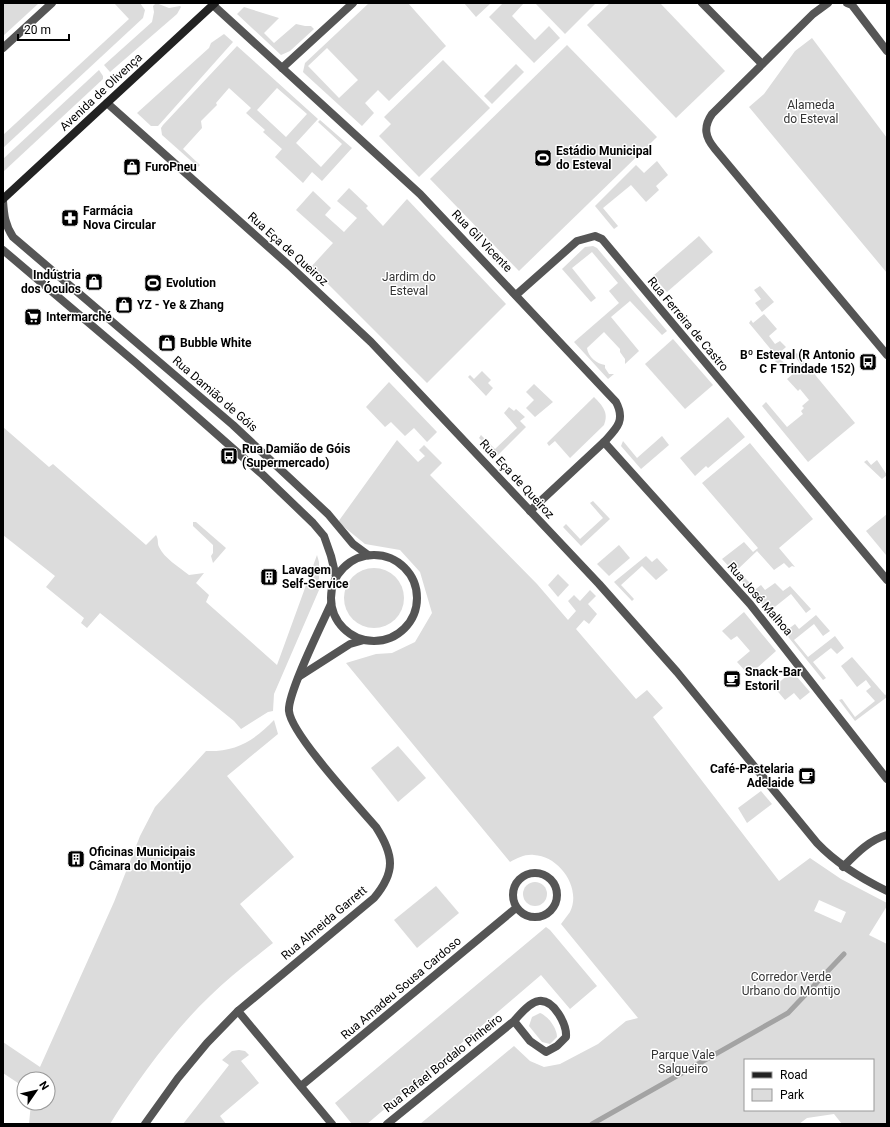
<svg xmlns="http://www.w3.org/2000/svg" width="890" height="1127" font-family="Roboto,sans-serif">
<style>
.green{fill:#dcdcdc;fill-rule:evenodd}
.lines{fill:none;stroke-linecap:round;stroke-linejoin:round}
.stream{stroke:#a3a3a3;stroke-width:5}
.minor{stroke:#555;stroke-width:8}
.secondary{stroke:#222;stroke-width:8}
.labels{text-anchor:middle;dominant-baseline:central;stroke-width:3;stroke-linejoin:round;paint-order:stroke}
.street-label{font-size:12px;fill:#000;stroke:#fff}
.park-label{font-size:12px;fill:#333;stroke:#fff}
.poi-label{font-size:12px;font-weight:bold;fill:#000;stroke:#fff;text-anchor:start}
</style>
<rect width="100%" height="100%" fill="#fff"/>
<g class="green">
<path d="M 3,3 L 39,3 L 3,36 Z"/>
<path d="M 114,3 L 140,3 L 145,10 L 143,18 L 3,148 L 3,135 L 129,19 Z"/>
<path d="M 156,3 L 169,8 L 180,6 L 181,7 L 177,14 L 110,72 L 104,65 L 152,22 L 154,12 L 153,6 Z"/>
<path d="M 369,3 L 408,3 L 446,46 L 389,101 L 378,90 L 365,103 L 374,113 L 362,126 L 305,74 L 303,72 L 305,63 ZM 327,48 L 358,80 L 339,98 L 308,66 Z"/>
<path d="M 464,3 L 491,3 L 476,17 Z"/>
<path d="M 503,3 L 524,3 L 512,16 L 535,40 L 549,26 L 560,38 L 534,63 L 489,17 Z"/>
<path d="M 535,3 L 596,3 L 565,34 Z"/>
<path d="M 610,3 L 660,3 L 725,71 L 676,118 L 587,25 Z"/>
<path d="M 244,7 L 279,18 L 264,33 L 274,43 L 296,24 L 305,26 L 311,26 L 314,29 L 290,51 L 281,55 L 237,14 Z"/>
<path d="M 224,34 L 233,42 L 158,126 L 151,126 L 137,113 L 209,48 L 211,43 Z"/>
<path d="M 812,38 L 887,138 L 887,273 L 749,107 L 764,94 L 795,51 Z"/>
<path d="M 567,45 L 657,137 L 519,271 L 430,179 Z"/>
<path d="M 237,46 L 318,119 L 296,143 L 321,167 L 342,144 L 318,122 L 320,120 L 352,148 L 322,181 L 312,172 L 303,183 L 275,157 L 282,149 L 263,132 L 265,130 L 246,113 L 251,108 L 229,88 L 216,103 L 217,105 L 201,121 L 202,128 L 183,149 L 200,165 L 198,167 L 162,135 L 161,128 L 163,125 ZM 277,88 L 307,114 L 286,137 L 257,110 Z"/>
<path d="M 443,60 L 490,108 L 419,177 L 379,136 L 391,124 L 384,117 Z"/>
<path d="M 516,64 L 524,72 L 492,104 L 484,96 Z"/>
<path d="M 99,70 L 103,76 L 103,79 L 3,172 L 3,159 Z"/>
<path d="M 657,161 L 668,175 L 656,186 L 659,190 L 646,202 L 631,185 L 603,208 L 618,226 L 614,229 L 595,206 L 636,165 L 644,173 Z"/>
<path d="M 349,188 L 368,206 L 366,208 L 383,226 L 407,199 L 506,304 L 427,383 L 311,267 L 333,243 L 296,210 L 313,191 L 331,208 L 325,215 L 344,232 L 357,218 L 337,201 Z"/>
<path d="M 699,236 L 713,252 L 667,292 L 653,276 Z"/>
<path d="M 593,246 L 597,248 L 667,331 L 662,335 L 630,301 L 611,317 L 639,351 L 625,364 L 625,359 L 620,352 L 620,349 L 604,332 L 587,348 C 588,357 597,364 605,365 L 605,368 L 609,374 L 614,374 L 608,379 L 574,342 L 619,303 L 609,291 L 618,283 L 592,252 L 572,268 L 596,298 L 591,302 L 562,269 L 585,247 Z"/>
<path d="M 760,286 L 774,302 L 762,312 L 755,303 L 761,299 L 754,290 Z"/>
<path d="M 764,314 L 777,329 L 769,336 L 775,344 L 780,341 L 786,347 L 777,355 L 784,363 L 780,367 L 775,361 L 778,358 L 749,323 L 751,320 L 753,323 Z"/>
<path d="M 673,339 L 713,385 L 685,409 L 645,364 Z"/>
<path d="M 797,353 L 855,423 L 808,462 L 762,406 L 766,402 L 787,427 L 803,414 L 801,411 L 804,408 L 802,406 L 809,400 L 800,389 L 798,391 L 787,379 L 802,366 L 794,355 Z"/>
<path d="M 482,371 L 491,380 L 488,383 L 493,388 L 486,396 L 468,377 L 470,375 L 474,379 Z"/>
<path d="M 389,382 L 437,432 L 427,442 L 414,428 L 405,436 L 391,422 L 385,427 L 366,407 Z"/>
<path d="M 534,384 L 553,402 L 535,417 L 526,408 L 534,400 L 526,392 Z"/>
<path d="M 594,397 C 603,406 609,413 604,425 L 570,458 L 555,441 L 549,446 L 547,443 Z"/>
<path d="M 509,407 L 514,411 L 516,409 L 525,417 L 520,421 L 526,427 L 497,456 L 479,438 L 481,435 L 495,449 L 517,428 L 504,413 Z"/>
<path d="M 728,417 L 745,437 L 708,468 L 706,466 L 695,476 L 680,458 Z"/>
<path d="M 3,427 L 49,467 L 53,464 L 146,545 L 156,535 C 159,540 157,543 159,547 C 164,558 179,567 189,575 L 204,573 L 196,583 L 209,595 L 206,602 L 277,665 L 317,555 L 319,562 L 319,590 L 274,694 L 273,711 L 268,712 L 241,729 L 234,721 L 100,613 L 87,628 L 81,623 L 84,618 L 46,587 L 55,576 L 3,535 Z"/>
<path d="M 662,436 L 669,445 L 641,469 L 621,446 L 623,441 L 637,458 Z"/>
<path d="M 397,440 L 418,462 L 425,456 L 419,450 L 424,445 L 442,463 L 430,475 L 537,584 L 568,620 L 576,611 L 568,601 L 574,595 L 580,601 L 590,590 L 596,596 L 588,604 L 597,614 L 589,624 L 584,620 L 576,629 L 636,699 L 647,690 L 663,708 L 653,717 L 779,881 L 810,858 L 841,879 L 887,903 L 887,906 L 869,935 L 887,944 L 887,1124 L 842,1124 L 834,1114 L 807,1118 L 799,1124 L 420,1124 L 514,1046 L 530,1061 L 544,1067 L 560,1064 L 598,1044 L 626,1021 L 638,1018 L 561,924 C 564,920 567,916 570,912 C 582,888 559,856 534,855 C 525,854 518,858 510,862 L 346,663 L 376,654 L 392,653 L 415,642 L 432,613 L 420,572 L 400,550 L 365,544 L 338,522 ZM 819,900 L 846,912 L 841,923 L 814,911 ZM 745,1060 L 873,1060 L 873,1110 L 745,1110 Z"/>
<path d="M 750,443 L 813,519 L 779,548 L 795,567 L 792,566 L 789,568 L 784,563 L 774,570 L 757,551 L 737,570 L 754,587 L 750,590 L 722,559 L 744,542 L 753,552 L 758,548 L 702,483 Z"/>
<path d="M 867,460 L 871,465 L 877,460 L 887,475 L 882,479 L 864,462 Z"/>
<path d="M 593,501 L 610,519 L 581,546 L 563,527 L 566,524 L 580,539 L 603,518 L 590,503 Z"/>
<path d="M 887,514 L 887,554 L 886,555 L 866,531 Z"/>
<path d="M 193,522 L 196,522 L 226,548 L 213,563 L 211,556 L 213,553 L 213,545 L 193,526 Z"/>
<path d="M 619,545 L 630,558 L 609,576 L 597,564 Z"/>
<path d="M 646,556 L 652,562 L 657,558 L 668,570 L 656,580 L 642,566 L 621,585 L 634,599 L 632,601 L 614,582 Z"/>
<circle cx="374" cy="598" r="30"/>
<path d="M 558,574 L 569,585 L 558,597 L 548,585 Z"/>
<path d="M 775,583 L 783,591 L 790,586 L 811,609 L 806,613 L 791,594 L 771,610 L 787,630 L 795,624 L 799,629 L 816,615 L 830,631 L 823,636 L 814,624 L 794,640 L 808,657 L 835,636 L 844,648 L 837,654 L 831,648 L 813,662 L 826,678 L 823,680 L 752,592 L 761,585 L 765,590 Z"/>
<path d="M 744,612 L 776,651 L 749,675 L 737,662 L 750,651 L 737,636 L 731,640 L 722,631 Z"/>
<path d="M 852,657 L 885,695 L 887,694 L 887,697 L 855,721 L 839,700 L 842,699 L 855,717 L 875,701 L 866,691 L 871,687 L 866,680 L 857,687 L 841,666 Z"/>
<path d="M 792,671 L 810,692 L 800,700 L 794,693 L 785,700 L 774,687 Z"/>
<path d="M 274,720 L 278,734 L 227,776 L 294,857 L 240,904 L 273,943 C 252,960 229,977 210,996 C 174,1030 136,1082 110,1124 L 29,1124 L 31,1103 L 48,1103 L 48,1079 L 24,1079 L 24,1087 L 3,1073 L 3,1042 L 40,1067 L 114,902 L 140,836 L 155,807 L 206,751 C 235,752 254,741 274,720 Z"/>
<path d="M 398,746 L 426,778 L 398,802 L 371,768 Z"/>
<path d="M 761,791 L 772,804 L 747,823 L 738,808 Z"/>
<circle cx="535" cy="894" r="12"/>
<path d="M 436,886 L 459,913 L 417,948 L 394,920 Z"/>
<path d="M 546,927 L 550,930 L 597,986 L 570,1009 L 541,975 L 367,1124 L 352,1124 L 335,1103 Z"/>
<path d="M 540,1013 C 548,1016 557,1028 557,1037 L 550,1044 L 542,1042 L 529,1026 L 532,1017 Z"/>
<path d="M 239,1050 L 245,1051 L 249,1055 L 241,1061 L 259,1083 L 220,1116 L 226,1124 L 183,1124 L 229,1065 L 222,1060 L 232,1051 Z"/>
</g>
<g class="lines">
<path class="stream" d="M 592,1124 L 788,1013 L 844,954"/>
<g class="minor">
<path d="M 702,3 L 762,64"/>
<path d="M 828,3 L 813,14 L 712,114 C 703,127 705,137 715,149 L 887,355"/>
<path d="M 847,3 L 852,5 L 887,51"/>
<path d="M 213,5 L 420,194 L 616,402 C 626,421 616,429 604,442 L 530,511"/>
<path d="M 3,48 L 52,3"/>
<path d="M 282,68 L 353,3"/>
<path d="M 107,103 L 292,268 L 371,342 L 599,584 L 677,672 L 817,843 C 837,864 860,878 887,891"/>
<path d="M 3,201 C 4,215 5,225 13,237 L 233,425 L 328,514 L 353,544 L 368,555"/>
<path d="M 3,250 L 136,363 L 263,475 L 313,523 L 324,536 L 331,556 L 336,577"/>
<path d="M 516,295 L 577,241 L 595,236 L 602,239 L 887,580"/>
<path d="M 604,442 L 750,604 L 887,779"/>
<circle cx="374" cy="598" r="43"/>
<path d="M 300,676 L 350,644 L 364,640"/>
<path d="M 843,867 C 856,854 869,840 887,835"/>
<circle cx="535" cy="895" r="22"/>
<path d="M 238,1011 L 332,1124"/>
<path d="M 301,1086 L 516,908"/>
<path d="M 145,1124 L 178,1078 L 207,1043 L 238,1011 L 374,898 C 396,872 394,855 376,827 C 358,806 291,734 289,711 C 287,694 322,624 331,604"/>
<path d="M 387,1124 L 514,1021 C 520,1014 530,1002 539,1001 C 554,999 567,1025 566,1037 L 557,1046 L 546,1052 L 530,1041 L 514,1021"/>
</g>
<path class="secondary" d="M 3,199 L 215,3"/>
</g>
<defs>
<symbol id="stadium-square" viewBox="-11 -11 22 22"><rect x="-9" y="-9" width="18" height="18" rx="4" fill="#000" stroke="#fff"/><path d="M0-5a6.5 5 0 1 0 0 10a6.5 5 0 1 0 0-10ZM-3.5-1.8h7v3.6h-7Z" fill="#fff"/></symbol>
<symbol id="shop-square" viewBox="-11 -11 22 22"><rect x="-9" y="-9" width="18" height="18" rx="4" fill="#000" stroke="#fff"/><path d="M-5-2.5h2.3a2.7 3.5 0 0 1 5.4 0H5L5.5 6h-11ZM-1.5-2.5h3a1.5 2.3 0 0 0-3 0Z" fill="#fff"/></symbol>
<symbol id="pharmacy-square" viewBox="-11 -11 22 22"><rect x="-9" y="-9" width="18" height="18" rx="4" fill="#000" stroke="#fff"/><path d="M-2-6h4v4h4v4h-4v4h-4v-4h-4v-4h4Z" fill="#fff"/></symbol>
<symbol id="supermarket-square" viewBox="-11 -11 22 22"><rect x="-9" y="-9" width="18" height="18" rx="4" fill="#000" stroke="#fff"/><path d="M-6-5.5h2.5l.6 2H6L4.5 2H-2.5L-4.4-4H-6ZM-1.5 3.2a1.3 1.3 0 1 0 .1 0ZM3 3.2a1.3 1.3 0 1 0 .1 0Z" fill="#fff"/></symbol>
<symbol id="bus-square" viewBox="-11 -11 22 22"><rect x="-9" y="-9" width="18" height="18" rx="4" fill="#000" stroke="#fff"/><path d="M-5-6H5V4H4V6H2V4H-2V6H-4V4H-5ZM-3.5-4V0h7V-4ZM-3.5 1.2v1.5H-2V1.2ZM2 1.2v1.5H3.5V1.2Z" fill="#fff"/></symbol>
<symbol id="building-square" viewBox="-11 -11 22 22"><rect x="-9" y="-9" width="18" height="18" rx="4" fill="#000" stroke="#fff"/><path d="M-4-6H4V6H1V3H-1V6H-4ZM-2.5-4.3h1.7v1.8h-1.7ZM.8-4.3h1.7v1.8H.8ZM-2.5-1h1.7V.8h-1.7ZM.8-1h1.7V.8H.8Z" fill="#fff"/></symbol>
<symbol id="cafe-square" viewBox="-11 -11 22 22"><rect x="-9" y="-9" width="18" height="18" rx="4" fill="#000" stroke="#fff"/><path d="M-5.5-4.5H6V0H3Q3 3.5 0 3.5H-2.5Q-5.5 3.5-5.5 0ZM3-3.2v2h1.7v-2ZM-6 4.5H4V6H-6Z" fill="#fff"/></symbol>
</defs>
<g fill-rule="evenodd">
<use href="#stadium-square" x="533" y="148" width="20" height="20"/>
<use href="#shop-square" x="122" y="157" width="20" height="20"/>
<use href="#pharmacy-square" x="60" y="208" width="20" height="20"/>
<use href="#shop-square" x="84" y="272" width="20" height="20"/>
<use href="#stadium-square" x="143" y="273" width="20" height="20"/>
<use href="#shop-square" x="114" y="295" width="20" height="20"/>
<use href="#supermarket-square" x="23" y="307" width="20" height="20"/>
<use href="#shop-square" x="157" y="333" width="20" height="20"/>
<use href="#bus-square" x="858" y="352" width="20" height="20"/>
<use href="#bus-square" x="219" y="446" width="20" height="20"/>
<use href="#building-square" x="259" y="567" width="20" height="20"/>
<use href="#cafe-square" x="722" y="669" width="20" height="20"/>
<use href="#cafe-square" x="797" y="766" width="20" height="20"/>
<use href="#building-square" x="66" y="849" width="20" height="20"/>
</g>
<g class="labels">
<g class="street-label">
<text transform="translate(101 92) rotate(-43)">Avenida de Olivença</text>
<text transform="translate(482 241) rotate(46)">Rua Gil Vicente</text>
<text transform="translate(288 249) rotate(42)">Rua Eça de Queiroz</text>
<text transform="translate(688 324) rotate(50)">Rua Ferreira de Castro</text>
<text transform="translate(215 394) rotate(41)">Rua Damião de Góis</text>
<text transform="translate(517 479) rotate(47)">Rua Eça de Queiroz</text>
<text transform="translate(760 599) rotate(49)">Rua José Malhoa</text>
<text transform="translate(324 923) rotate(-40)">Rua Almeida Garrett</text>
<text transform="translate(401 988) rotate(-40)">Rua Amadeu Sousa Cardoso</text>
<text transform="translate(443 1063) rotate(-39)">Rua Rafael Bordalo Pinheiro</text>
</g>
<g class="park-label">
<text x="811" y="105">Alameda<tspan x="811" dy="14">do Esteval</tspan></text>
<text x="409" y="277">Jardim do<tspan x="409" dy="14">Esteval</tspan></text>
<text x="791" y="977">Corredor Verde<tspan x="791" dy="14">Urbano do Montijo</tspan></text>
<text x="683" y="1055">Parque Vale<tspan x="683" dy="14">Salgueiro</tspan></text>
</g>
<g class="poi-label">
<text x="556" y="151">Estádio Municipal<tspan x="556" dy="14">do Esteval</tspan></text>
<text x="145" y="167">FuroPneu</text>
<text x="83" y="211">Farmácia<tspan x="83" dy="14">Nova Circular</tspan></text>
<text x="81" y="275" text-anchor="end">Indústria<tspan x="81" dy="14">dos Óculos</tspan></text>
<text x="166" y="283">Evolution</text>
<text x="137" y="305">YZ - Ye &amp; Zhang</text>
<text x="46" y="317">Intermarché</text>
<text x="180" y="343">Bubble White</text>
<text x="855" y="355" text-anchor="end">Bº Esteval (R Antonio<tspan x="855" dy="14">C F Trindade 152)</tspan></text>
<text x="242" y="449">Rua Damião de Góis<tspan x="242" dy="14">(Supermercado)</tspan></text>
<text x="282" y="570">Lavagem<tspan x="282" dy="14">Self-Service</tspan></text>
<text x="745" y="672">Snack-Bar<tspan x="745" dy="14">Estoril</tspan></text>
<text x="794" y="769" text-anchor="end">Café-Pastelaria<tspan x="794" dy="14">Adelaide</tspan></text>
<text x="89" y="852">Oficinas Municipais<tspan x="89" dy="14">Câmara do Montijo</tspan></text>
</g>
</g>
<rect width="890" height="1127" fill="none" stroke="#000000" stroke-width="8"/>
<rect x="744" y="1059" width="130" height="52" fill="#ffffff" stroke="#999999"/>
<rect x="752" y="1072" width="20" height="6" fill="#222222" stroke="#999999"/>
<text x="780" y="1079" font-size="12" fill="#000000">Road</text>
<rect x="752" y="1089" width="20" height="12" fill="#dcdcdc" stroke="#999999"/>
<text x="780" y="1099" font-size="12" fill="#000000">Park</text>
<g transform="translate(36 1091) rotate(56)"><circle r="19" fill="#ffffff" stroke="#999999"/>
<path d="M0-3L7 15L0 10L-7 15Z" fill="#000000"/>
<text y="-6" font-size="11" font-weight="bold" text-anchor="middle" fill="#000000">N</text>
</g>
<path d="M18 34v6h51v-6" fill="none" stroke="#000000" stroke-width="2"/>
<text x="24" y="34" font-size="12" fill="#000000" stroke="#ffffff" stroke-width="3" paint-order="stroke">20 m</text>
</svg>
